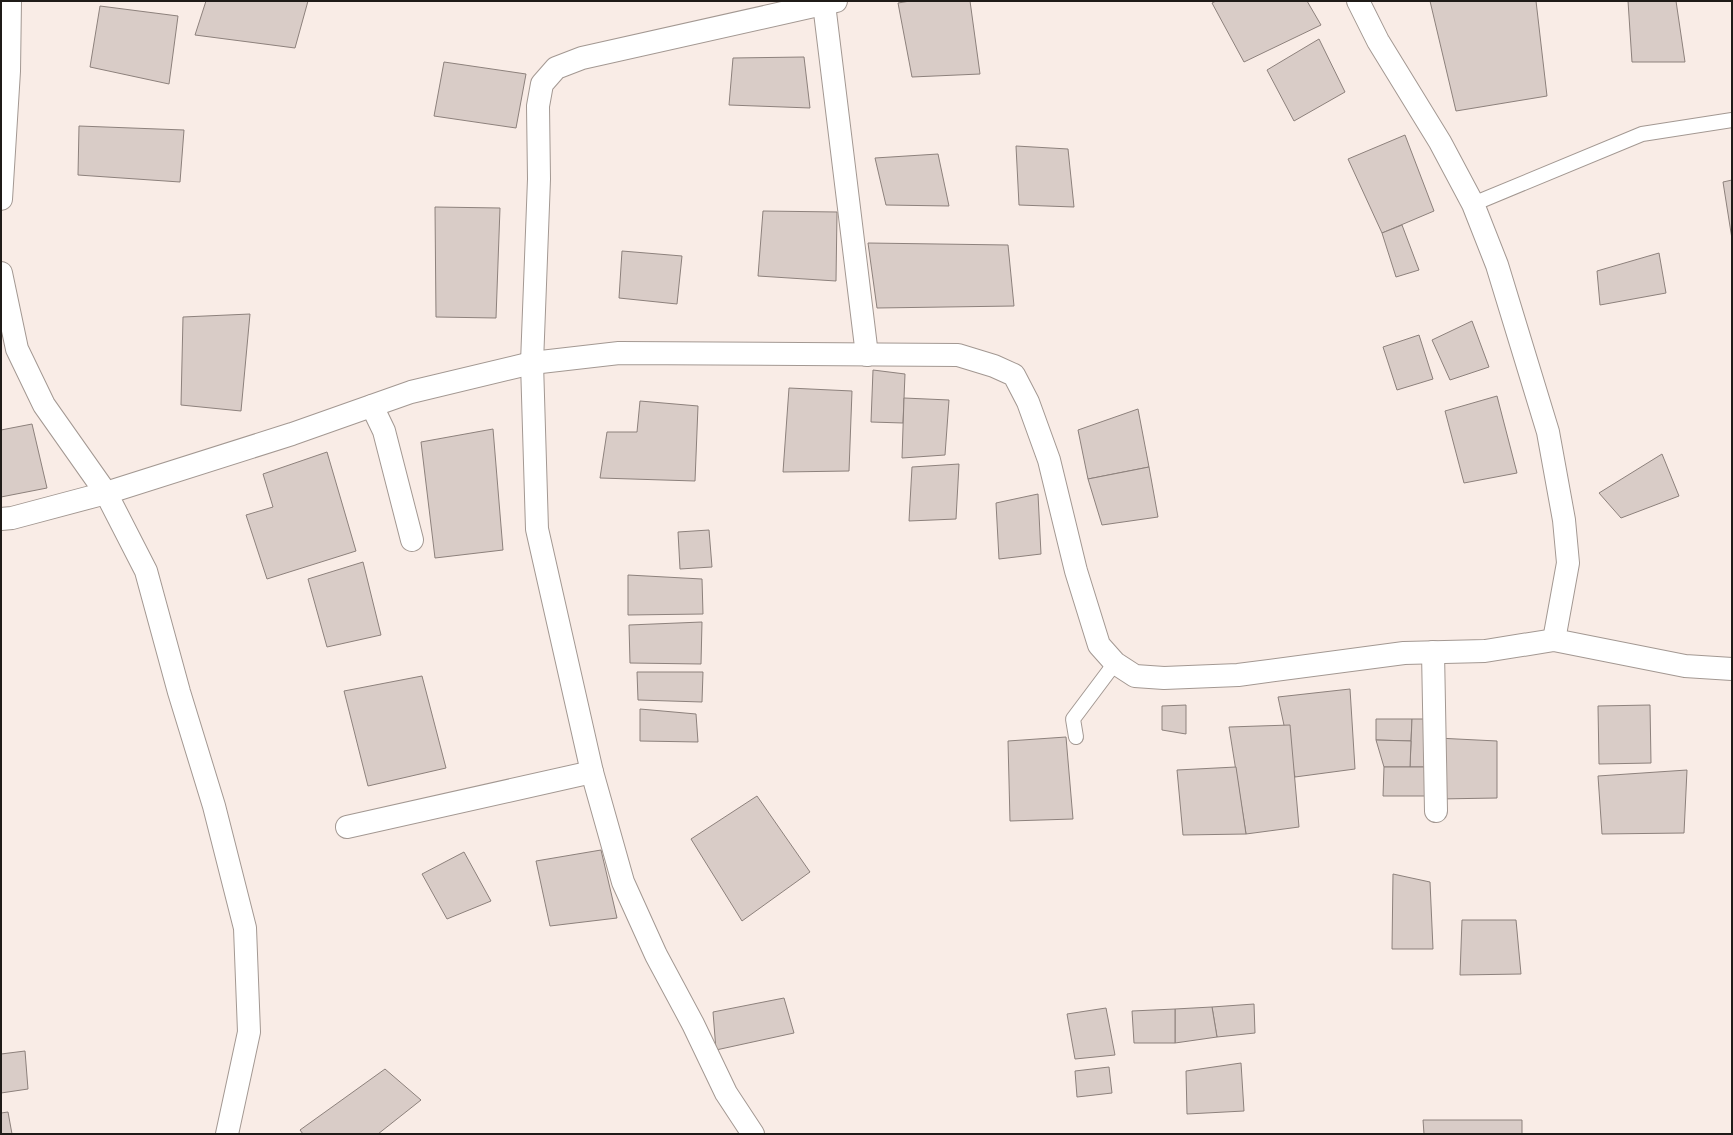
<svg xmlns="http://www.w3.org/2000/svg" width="1733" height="1135" font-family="'Exo 2',sans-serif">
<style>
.building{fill:#d9ccc7;stroke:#8d817c}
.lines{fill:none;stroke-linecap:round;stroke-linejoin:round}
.service-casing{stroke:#a39892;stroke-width:16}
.minor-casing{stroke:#a39892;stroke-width:24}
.tertiary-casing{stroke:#a39892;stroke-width:24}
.service{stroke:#fff;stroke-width:14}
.minor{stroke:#fff;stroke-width:22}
.tertiary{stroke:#fff;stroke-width:22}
</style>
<rect width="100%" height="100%" fill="#f9ece6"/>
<g class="building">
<path d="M 206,1 L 308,1 L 295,48 L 195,35 Z"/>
<path d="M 910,1 L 970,1 L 980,74 L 912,77 L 898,3 Z"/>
<path d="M 1216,1 L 1307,1 L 1321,25 L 1244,62 L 1212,3 Z"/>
<path d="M 1430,1 L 1536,1 L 1547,96 L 1456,111 Z"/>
<path d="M 1628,1 L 1676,1 L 1685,62 L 1632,62 Z"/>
<path d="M 100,6 L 178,16 L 169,84 L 90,67 Z"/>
<path d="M 1319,39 L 1345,92 L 1294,121 L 1267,70 Z"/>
<path d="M 804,57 L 810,108 L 729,105 L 733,58 Z"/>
<path d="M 444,62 L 526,74 L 516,128 L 434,116 Z"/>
<path d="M 79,126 L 184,130 L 180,182 L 78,175 Z"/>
<path d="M 1405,135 L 1434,211 L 1382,233 L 1348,159 Z"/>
<path d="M 1016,146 L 1068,149 L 1074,207 L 1019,205 Z"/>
<path d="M 938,154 L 949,206 L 886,205 L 875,158 Z"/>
<path d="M 1732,180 L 1732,239 L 1723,182 Z"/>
<path d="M 435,207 L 500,208 L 496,318 L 436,317 Z"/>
<path d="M 763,211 L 837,212 L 836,281 L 758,276 Z"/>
<path d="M 1402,225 L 1419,270 L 1396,277 L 1382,233 Z"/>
<path d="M 868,243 L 1008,245 L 1014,306 L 877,308 Z"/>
<path d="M 622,251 L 682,256 L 677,304 L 619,298 Z"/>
<path d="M 1659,253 L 1666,293 L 1600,305 L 1597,271 Z"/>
<path d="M 250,314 L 241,411 L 181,405 L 183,317 Z"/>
<path d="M 1472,321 L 1489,367 L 1450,380 L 1432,340 Z"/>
<path d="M 1419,335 L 1433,379 L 1397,390 L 1383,347 Z"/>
<path d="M 873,370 L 905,374 L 903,423 L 871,422 Z"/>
<path d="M 789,388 L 852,391 L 849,471 L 783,472 Z"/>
<path d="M 1497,396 L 1517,473 L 1464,483 L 1445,411 Z"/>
<path d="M 904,398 L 949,400 L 945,455 L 902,458 Z"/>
<path d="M 640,401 L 698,406 L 695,481 L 600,478 L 607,432 L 637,432 Z"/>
<path d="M 1138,409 L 1149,467 L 1088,479 L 1078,430 Z"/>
<path d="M 32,424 L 47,488 L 1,497 L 1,430 Z"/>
<path d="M 493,429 L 503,550 L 435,558 L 421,442 Z"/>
<path d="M 327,452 L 356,551 L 267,579 L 246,515 L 273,507 L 263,474 Z"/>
<path d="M 1662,454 L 1679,496 L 1621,518 L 1599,493 Z"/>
<path d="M 959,464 L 956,519 L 909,521 L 912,467 Z"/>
<path d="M 1149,467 L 1158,517 L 1102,525 L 1088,479 Z"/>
<path d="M 1038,494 L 1041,554 L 999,559 L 996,503 Z"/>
<path d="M 709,530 L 712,567 L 680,569 L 678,532 Z"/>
<path d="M 363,562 L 381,635 L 327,647 L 308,579 Z"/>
<path d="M 628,575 L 702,579 L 703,614 L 628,615 Z"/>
<path d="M 702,622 L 701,664 L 630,663 L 629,625 Z"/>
<path d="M 637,672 L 703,672 L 702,702 L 638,700 Z"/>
<path d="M 422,676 L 446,768 L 368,786 L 344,691 Z"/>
<path d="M 1350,689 L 1355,769 L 1295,777 L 1278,697 Z"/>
<path d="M 1186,705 L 1186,734 L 1162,730 L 1162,706 Z"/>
<path d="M 1650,705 L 1651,763 L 1599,764 L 1598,706 Z"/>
<path d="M 640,709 L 696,714 L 698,742 L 640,741 Z"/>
<path d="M 1376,719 L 1412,719 L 1411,741 L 1376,740 Z"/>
<path d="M 1412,719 L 1431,719 L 1432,767 L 1410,767 Z"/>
<path d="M 1290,725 L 1299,827 L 1246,834 L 1229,727 Z"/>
<path d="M 1066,737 L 1073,819 L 1010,821 L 1008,741 Z"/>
<path d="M 1437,738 L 1497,741 L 1497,798 L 1438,799 Z"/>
<path d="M 1376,740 L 1411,741 L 1410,767 L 1384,767 Z"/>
<path d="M 1236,767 L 1246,834 L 1183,835 L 1177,770 Z"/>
<path d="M 1384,767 L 1432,767 L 1434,796 L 1383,796 Z"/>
<path d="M 1687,770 L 1684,833 L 1602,834 L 1598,776 Z"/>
<path d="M 757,796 L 810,872 L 742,921 L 691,839 Z"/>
<path d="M 601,850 L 617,918 L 550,926 L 536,861 Z"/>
<path d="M 464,852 L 491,901 L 447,919 L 422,874 Z"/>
<path d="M 1393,874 L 1430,882 L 1433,949 L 1392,949 Z"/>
<path d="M 1462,920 L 1516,920 L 1521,974 L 1460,975 Z"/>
<path d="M 784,998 L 794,1033 L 716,1050 L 713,1012 Z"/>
<path d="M 1254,1004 L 1255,1033 L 1217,1037 L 1212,1007 Z"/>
<path d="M 1212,1007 L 1217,1037 L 1175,1043 L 1175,1009 Z"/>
<path d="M 1106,1008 L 1115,1055 L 1075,1059 L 1067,1014 Z"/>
<path d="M 1175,1009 L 1175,1043 L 1134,1043 L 1132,1011 Z"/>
<path d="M 25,1051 L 28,1089 L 1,1093 L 1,1054 Z"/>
<path d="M 1241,1063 L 1244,1111 L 1187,1114 L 1186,1071 Z"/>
<path d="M 1109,1067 L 1112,1093 L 1077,1097 L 1075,1071 Z"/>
<path d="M 385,1069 L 421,1100 L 378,1134 L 303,1134 L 300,1130 Z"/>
<path d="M 8,1112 L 12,1134 L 1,1134 L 1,1113 Z"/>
<path d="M 1423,1120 L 1522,1120 L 1522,1134 L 1424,1134 Z"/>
</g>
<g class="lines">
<defs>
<g id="service">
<path d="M 1473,204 L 1642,134 L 1732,120"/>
<path d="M 1076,737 L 1073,719 L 1115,663"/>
</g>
<g id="minor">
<path d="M 824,4 L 867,355"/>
<path d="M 372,406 L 384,431 L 412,540"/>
<path d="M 106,493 L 146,571 L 179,692 L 214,806 L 245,928 L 249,1032 L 227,1134"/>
<path d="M 1433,652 L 1436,811"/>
<path d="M 347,827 L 592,772"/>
<path d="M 753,1134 L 726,1093 L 693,1024 L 656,955 L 623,882 L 592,772 L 537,529 L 532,363 L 539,179 L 538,106 L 542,84 L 556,68 L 582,58 L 836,1"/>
</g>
<g id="tertiary">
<path d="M 1358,1 L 1378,41 L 1440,142 L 1473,204 L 1497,265 L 1548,432 L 1564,520 L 1568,563 L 1554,640"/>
<path d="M 1,199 L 9,71 L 10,1"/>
<path d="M 1,273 L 17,349 L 44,405 L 106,493"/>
<path d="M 1,519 L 12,518 L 106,493 L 292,434 L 411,392 L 532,363 L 619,353 L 958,355 L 994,366 L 1014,375 L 1028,402 L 1049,460 L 1076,571 L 1099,645 L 1115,663 L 1135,676 L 1164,678 L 1238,675 L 1404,653 L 1485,651 L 1554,640 L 1685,666 L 1732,669"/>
</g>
</defs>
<use href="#service" class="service-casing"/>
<use href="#minor" class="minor-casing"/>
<use href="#tertiary" class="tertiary-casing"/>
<use href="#service" class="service"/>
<use href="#minor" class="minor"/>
<use href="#tertiary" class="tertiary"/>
</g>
<rect width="1733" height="1135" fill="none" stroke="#1f1b18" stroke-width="4"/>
</svg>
